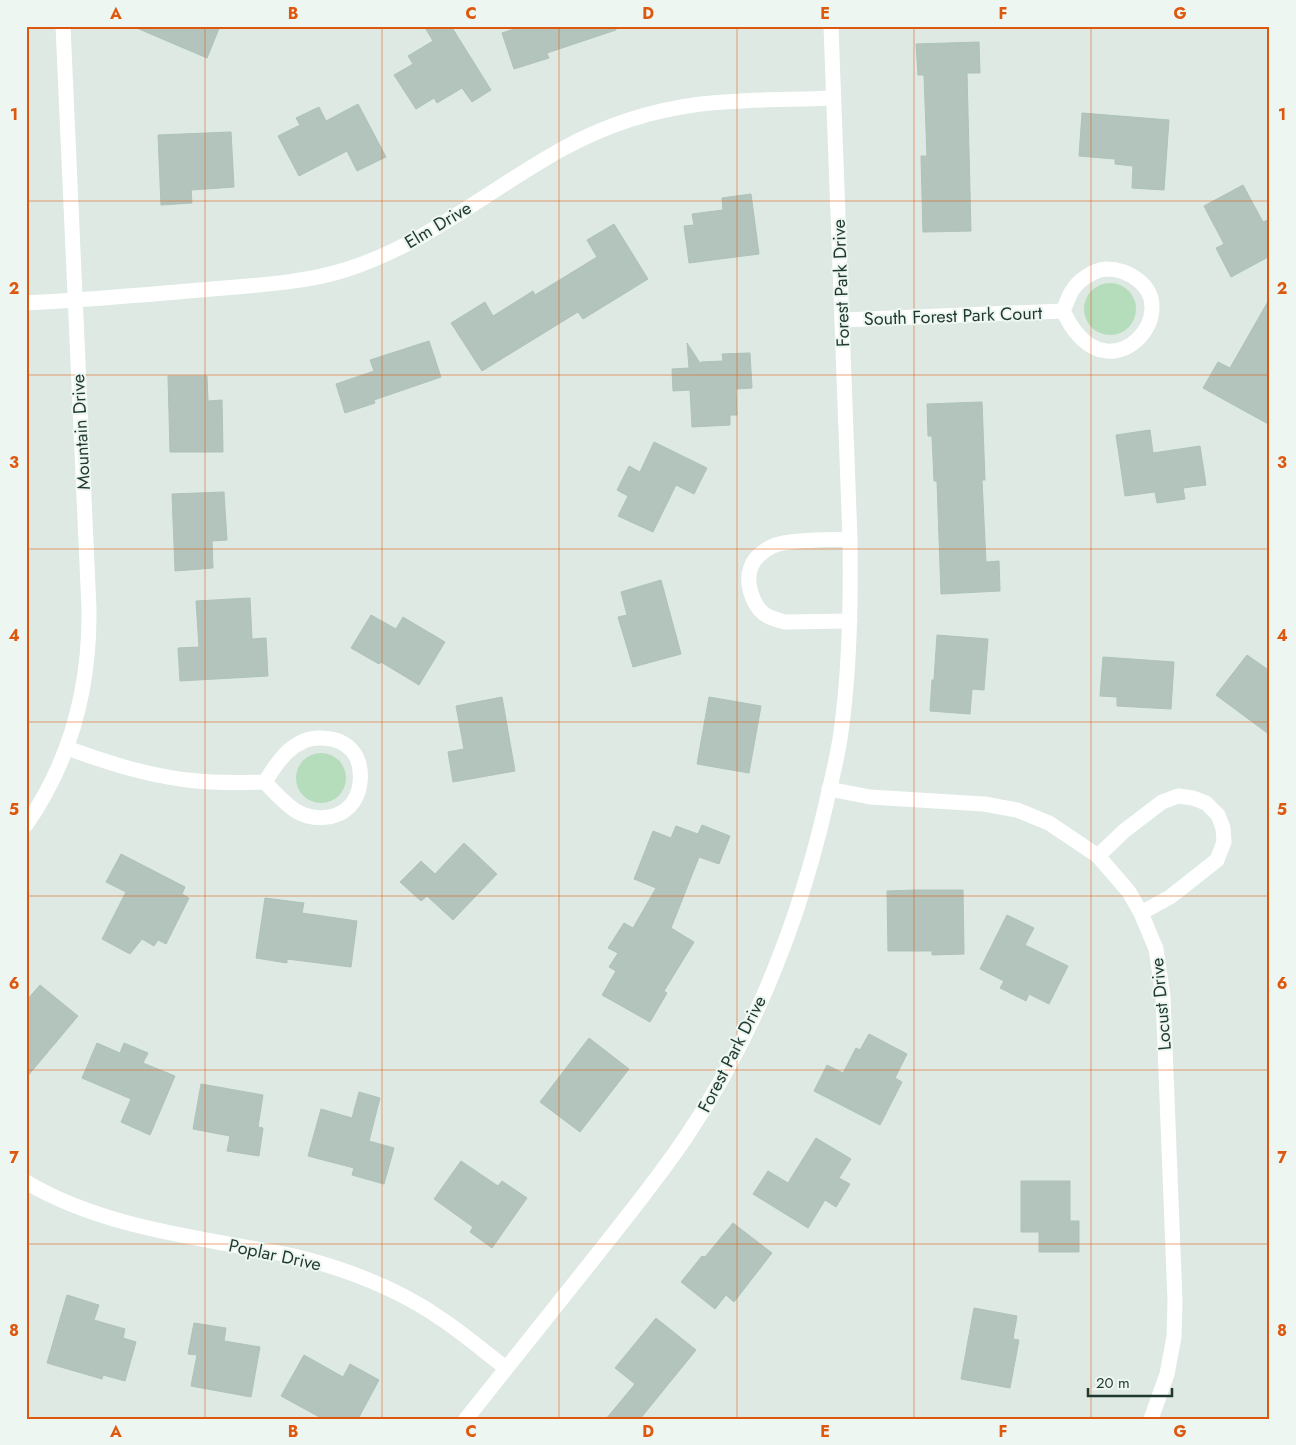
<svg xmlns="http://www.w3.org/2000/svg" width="1296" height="1445" font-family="Jost,sans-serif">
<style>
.green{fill:#b5dcbb}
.building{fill:#b2c4bb;stroke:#afc3b8}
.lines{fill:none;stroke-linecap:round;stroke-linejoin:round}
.minor{stroke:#fff;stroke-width:15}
.grid{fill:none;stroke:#de570e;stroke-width:1;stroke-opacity:0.55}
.labels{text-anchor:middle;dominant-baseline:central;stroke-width:4;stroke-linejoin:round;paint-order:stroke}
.street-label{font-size:18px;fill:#1f392f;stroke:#edf6f1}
.neatline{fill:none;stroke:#de570e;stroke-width:2}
.grid-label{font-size:16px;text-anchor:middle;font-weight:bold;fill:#de570e}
</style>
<rect width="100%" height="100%" fill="#dde9e2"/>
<g class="green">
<circle cx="1110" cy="309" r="26"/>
<circle cx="321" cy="778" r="25"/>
</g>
<g class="building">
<path d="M 132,26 L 220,26 L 207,58 Z"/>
<path d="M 424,26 L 451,26 L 491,90 L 472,102 L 462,88 L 437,103 L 434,98 L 416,109 L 394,75 L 413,64 L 408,56 L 433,41 Z"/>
<path d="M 523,26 L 616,26 L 616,30 L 547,53 L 549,58 L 514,69 L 502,33 Z"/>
<path d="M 979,42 L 980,73 L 967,73 L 971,231 L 923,232 L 921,156 L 927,156 L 924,75 L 918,75 L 916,44 Z"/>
<path d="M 358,104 L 386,157 L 357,171 L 347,151 L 299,176 L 278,136 L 300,125 L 296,118 L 319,107 L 326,121 Z"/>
<path d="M 1082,113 L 1169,120 L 1164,190 L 1132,188 L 1133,166 L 1115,164 L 1115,159 L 1079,156 Z"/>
<path d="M 231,132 L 234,187 L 191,190 L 192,203 L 161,205 L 158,135 Z"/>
<path d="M 1243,185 L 1263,222 L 1270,219 L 1270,256 L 1231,277 L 1216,248 L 1224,244 L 1204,206 Z"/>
<path d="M 751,194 L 759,254 L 689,263 L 684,226 L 694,225 L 692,214 L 723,210 L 722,198 Z"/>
<path d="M 614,224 L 648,279 L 583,319 L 578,312 L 482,371 L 451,323 L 485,302 L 493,316 L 533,291 L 535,295 L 597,257 L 587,240 Z"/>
<path d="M 1270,298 L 1270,425 L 1203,388 L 1218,362 L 1230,368 Z"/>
<path d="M 429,341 L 441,377 L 374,400 L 375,403 L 345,413 L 336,384 L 374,371 L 370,360 Z"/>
<path d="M 687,343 L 702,366 L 701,362 L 723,361 L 722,354 L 750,353 L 752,388 L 736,389 L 737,415 L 730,415 L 730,425 L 692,427 L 690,390 L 673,391 L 672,369 L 689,368 Z"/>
<path d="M 168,376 L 207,376 L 208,401 L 222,400 L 223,452 L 170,452 Z"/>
<path d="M 982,402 L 985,480 L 982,480 L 986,562 L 999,561 L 1000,591 L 941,594 L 937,481 L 934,481 L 932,436 L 928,436 L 927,404 Z"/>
<path d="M 1150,430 L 1153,453 L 1200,446 L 1206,485 L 1183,488 L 1185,499 L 1157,503 L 1155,492 L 1125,496 L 1116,435 Z"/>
<path d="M 654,442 L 707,468 L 694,494 L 676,485 L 653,532 L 618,516 L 628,496 L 617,490 L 629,466 L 640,472 Z"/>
<path d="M 224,492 L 227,540 L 212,541 L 213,568 L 175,571 L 172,494 Z"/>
<path d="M 661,580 L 681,654 L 633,667 L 618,617 L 627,615 L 621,592 Z"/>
<path d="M 250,598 L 252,639 L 266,638 L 268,676 L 180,681 L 178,648 L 199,647 L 196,601 Z"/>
<path d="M 371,615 L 396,629 L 403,617 L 445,642 L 419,685 L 381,662 L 379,664 L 351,648 Z"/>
<path d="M 937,635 L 988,639 L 984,690 L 972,689 L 970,714 L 930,711 L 932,680 L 934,680 Z"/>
<path d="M 1247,655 L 1270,671 L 1270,735 L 1216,695 Z"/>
<path d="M 1103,657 L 1174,662 L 1171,709 L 1117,706 L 1117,697 L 1100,696 Z"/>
<path d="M 502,697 L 515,771 L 453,782 L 448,752 L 464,749 L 456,706 Z"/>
<path d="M 709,697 L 761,706 L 749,773 L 697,764 Z"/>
<path d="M 702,825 L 730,836 L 719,864 L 699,857 L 671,928 L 694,942 L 664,991 L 667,993 L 650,1022 L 602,995 L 616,971 L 609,967 L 618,953 L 608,948 L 624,923 L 633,928 L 656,888 L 634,879 L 653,831 L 671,838 L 676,826 L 698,834 Z"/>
<path d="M 464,843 L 497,874 L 453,920 L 427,896 L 421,901 L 400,882 L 421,861 L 435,874 Z"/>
<path d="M 121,854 L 185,887 L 182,894 L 189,898 L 166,944 L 158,940 L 154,946 L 142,939 L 130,954 L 102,939 L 126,892 L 106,882 Z"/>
<path d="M 916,890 L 963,890 L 964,954 L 932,955 L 932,951 L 888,951 L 887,891 Z"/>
<path d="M 265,898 L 304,903 L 302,913 L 357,921 L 351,967 L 287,959 L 287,963 L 256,958 Z"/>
<path d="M 1007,915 L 1034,928 L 1025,945 L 1068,966 L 1049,1004 L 1029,994 L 1026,1001 L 1000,988 L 1004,981 L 980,969 Z"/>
<path d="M 40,985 L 78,1016 L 26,1078 L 26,1001 Z"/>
<path d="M 869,1034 L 907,1054 L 895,1078 L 902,1082 L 880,1125 L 814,1091 L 827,1065 L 843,1073 L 856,1048 L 860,1050 Z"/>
<path d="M 589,1038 L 629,1069 L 580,1132 L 540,1102 Z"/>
<path d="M 97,1043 L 120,1053 L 124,1043 L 148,1053 L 143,1063 L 175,1076 L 150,1135 L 121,1122 L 131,1099 L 82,1078 Z"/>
<path d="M 201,1084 L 263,1095 L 258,1127 L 263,1128 L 259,1156 L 227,1151 L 230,1136 L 193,1129 Z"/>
<path d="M 359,1092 L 380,1098 L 369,1141 L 394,1148 L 384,1184 L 352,1175 L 354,1168 L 308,1156 L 321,1109 L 352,1118 Z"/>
<path d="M 816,1138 L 851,1159 L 839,1178 L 850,1184 L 836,1207 L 825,1200 L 808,1228 L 753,1194 L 768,1171 L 788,1183 Z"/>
<path d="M 461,1161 L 498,1186 L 502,1181 L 527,1198 L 492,1248 L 470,1232 L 473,1227 L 434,1199 Z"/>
<path d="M 1021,1181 L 1070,1181 L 1070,1221 L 1079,1221 L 1079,1252 L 1039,1252 L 1039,1232 L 1021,1232 Z"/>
<path d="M 733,1223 L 772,1253 L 734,1302 L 726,1295 L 715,1309 L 681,1282 L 702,1256 L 705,1257 Z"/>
<path d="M 67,1295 L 99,1305 L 94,1320 L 125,1329 L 123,1338 L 136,1342 L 125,1381 L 103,1375 L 102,1379 L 47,1363 Z"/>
<path d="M 974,1308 L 1017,1316 L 1013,1339 L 1019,1340 L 1010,1388 L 961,1379 Z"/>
<path d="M 656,1318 L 696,1350 L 640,1419 L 606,1419 L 635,1384 L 615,1368 Z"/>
<path d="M 194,1323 L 226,1328 L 224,1341 L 260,1347 L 251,1397 L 191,1386 L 197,1355 L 188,1354 Z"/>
<path d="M 304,1355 L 343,1377 L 350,1364 L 379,1380 L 358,1419 L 323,1419 L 281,1396 Z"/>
</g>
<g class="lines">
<g class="minor">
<path d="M 26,303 C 89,300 151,294 213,289 C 258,285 305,283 348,269 C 428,243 491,188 564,148 C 606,125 653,110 701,104 C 745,99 789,100 833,98"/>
<path d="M 842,320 L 1063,311 C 1067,318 1070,325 1075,331 C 1118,387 1180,312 1138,280 C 1129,273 1119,269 1106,269 C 1094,270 1078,280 1072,291 C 1068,297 1066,305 1063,311"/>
<path d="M 850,539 C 832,540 787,539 773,546 C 764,550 754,558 751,567 C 745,582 752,603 763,613 C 769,618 778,620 785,622 L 850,621"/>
<path d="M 67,748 C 106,762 145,775 187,780 C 213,783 239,783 265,782 C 274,792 284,803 296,811 C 311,820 335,821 349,807 C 355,801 359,792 360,783 C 363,756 349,739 322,738 C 294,736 277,762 265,782"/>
<path d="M 829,789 L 870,797 L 984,804 L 1017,810 L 1049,823 L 1098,856 L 1129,892 L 1141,913 L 1156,949 L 1163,996 L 1175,1301 L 1174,1337 L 1167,1374 L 1151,1419"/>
<path d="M 26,825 C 71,760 90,688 89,609 L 63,26"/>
<path d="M 1098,856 L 1124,831 L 1162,802 L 1178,796 L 1193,798 L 1206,803 L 1218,815 L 1223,828 L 1224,842 L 1217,860 L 1170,897 L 1141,913"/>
<path d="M 26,1182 C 90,1220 166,1233 239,1246 C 261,1250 284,1253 306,1259 C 354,1272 402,1291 443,1320 C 465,1335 485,1352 506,1368"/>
<path d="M 466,1419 C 511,1363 555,1307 599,1252 C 629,1214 659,1177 686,1137 C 754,1036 800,919 827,800 C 832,778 838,755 841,732 C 850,668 851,604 850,539 L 831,26"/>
</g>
</g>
<path class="grid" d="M 205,26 L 205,1419M 382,26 L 382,1419M 559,26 L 559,1419M 737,26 L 737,1419M 914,26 L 914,1419M 1091,26 L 1091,1419M 26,201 L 1270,201M 26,375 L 1270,375M 26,549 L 1270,549M 26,722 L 1270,722M 26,896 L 1270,896M 26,1070 L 1270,1070M 26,1244 L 1270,1244"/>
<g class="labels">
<g class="street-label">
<text transform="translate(438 225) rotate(-31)">Elm Drive</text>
<text transform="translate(841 283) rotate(-92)">Forest Park Drive</text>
<text transform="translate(953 316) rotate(-2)">South Forest Park Court</text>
<text transform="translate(81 432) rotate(-93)">Mountain Drive</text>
<text transform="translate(1161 1004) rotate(-95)">Locust Drive</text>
<text transform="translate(732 1054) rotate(-63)">Forest Park Drive</text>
<text transform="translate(275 1255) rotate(12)">Poplar Drive</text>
</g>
</g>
<rect width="1296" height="1445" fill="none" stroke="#edf6f1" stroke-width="55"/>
<path d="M1088 1388v8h84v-8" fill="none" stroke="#1f392f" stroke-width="2.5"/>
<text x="1096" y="1388" font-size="15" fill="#1f392f" stroke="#edf6f1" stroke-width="4" paint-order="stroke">20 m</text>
<rect x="28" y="28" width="1240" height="1390" class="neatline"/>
<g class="grid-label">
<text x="116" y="19">A</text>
<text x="293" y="19">B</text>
<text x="471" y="19">C</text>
<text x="648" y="19">D</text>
<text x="825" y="19">E</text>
<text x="1003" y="19">F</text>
<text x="1180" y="19">G</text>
<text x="14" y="120">1</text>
<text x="1282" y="120">1</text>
<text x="14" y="294">2</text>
<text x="1282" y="294">2</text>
<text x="14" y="468">3</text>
<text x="1282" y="468">3</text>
<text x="14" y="641">4</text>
<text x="1282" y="641">4</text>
<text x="14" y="815">5</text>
<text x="1282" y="815">5</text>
<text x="14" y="989">6</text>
<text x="1282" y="989">6</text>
<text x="14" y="1163">7</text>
<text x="1282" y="1163">7</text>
<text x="14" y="1336">8</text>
<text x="1282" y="1336">8</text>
<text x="116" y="1437">A</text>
<text x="293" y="1437">B</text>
<text x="471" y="1437">C</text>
<text x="648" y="1437">D</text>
<text x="825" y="1437">E</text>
<text x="1003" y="1437">F</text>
<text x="1180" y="1437">G</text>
</g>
</svg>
